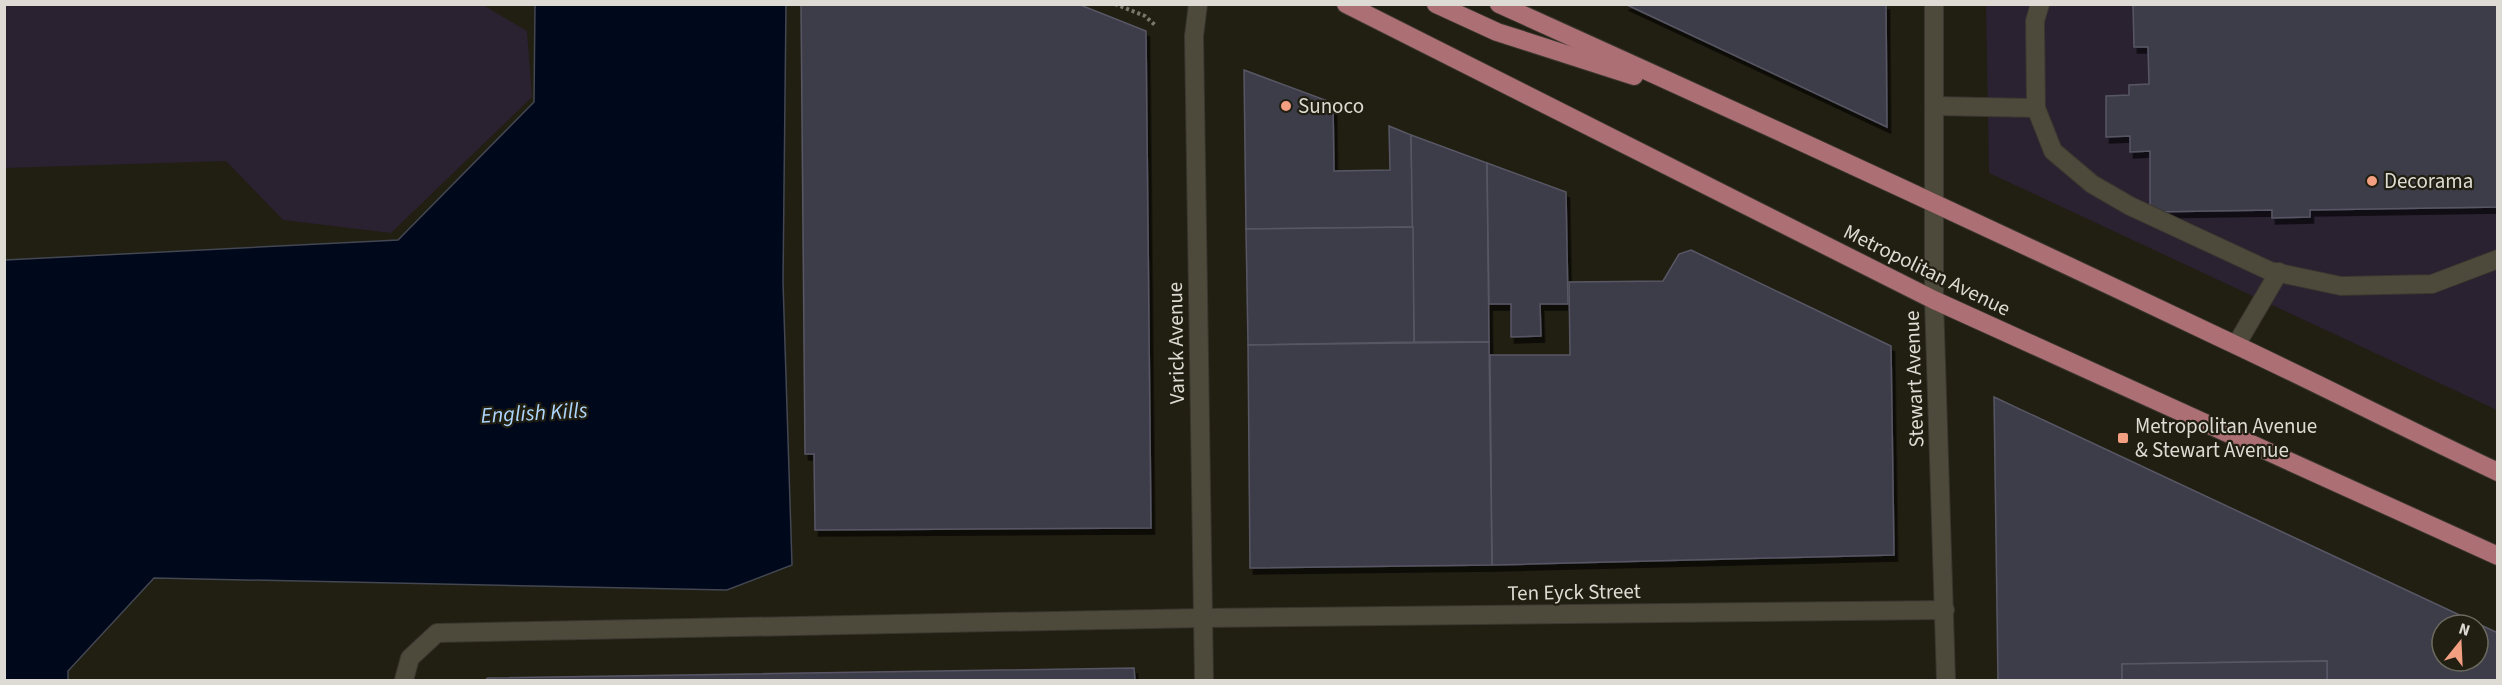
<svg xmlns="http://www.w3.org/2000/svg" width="2502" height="685" font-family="'Source Sans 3',sans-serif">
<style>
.industrial{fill:#2a2131}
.water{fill:#00081b;stroke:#424752;stroke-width:1.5}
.building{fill:#3d3d4a;stroke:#585765;stroke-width:1.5;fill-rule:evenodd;filter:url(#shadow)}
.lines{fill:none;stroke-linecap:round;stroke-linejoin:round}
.minor-casing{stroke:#39362f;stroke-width:20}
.major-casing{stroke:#39362f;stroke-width:20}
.path{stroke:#7a776d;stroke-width:4;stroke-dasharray:3 3;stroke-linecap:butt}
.minor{stroke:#4d4a3c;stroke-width:18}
.major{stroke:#ac6f74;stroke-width:18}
.poi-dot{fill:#f39f82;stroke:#211e12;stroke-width:2}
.labels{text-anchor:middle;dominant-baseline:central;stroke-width:4.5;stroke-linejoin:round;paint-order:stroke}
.poi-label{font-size:21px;fill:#dddbd3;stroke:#211e12;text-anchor:start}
.street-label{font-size:21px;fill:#dddbd3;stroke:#211e12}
.water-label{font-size:22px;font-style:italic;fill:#aed7fe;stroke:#211e12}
</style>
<defs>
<filter id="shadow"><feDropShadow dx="3.5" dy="6" stdDeviation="0" flood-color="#0009"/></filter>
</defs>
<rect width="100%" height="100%" fill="#211e12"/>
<g class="industrial">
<path d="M 4,5 L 483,5 L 527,31 L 532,97 L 391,233 L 283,220 L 226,161 L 5,168 Z"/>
<path d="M 1986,5 L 2497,5 L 2497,410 L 1989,173 Z"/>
</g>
<path class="water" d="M 535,5 L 786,5 L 783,282 L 792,565 L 727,590 L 154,578 L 68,671 L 68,680 L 5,680 L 5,260 L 398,240 L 534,102 Z"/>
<g class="building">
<path d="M 801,4 L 1078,4 L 1146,31 L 1151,528 L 815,530 L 814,454 L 805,454 Z"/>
<path d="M 1625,4 L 1886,4 L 1887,127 Z"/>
<path d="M 2133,4 L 2498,4 L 2498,207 L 2310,210 L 2310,217 L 2272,218 L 2272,210 L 2150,212 L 2150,151 L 2130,152 L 2130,136 L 2106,137 L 2106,96 L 2129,95 L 2129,85 L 2149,84 L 2148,47 L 2134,47 Z"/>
<path d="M 1244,70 L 1333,103 L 1334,171 L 1390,170 L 1389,126 L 1411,135 L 1413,227 L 1246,229 Z"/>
<path d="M 1411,135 L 1487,163 L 1489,342 L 1414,342 Z"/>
<path d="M 1487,163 L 1566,192 L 1568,304 L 1540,304 L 1541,336 L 1511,337 L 1511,304 L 1489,304 Z"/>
<path d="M 1413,227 L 1414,342 L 1248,345 L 1246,229 Z"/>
<path d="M 1691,250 L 1891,346 L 1894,555 L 1492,565 L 1490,355 L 1570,355 L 1569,282 L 1663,281 L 1679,254 Z"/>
<path d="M 1489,342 L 1492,565 L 1250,568 L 1248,345 Z"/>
<path d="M 1994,397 L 2498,633 L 2498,680 L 2327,680 L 2327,661 L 2122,664 L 2122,680 L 1998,680 ZM 2442,625 L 2478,625 L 2478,661 L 2442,661 Z"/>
<path d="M 2327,661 L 2327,680 L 2122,680 L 2122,664 Z"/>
<path d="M 1134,668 L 1135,680 L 485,680 L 488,678 Z"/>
</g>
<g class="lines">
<defs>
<g id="minor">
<path d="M 1198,4 L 1194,36 L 1204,680"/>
<path d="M 1934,4 L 1934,300 L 1946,680"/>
<path d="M 2040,4 L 2035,21 L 2036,108 L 2053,151 L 2092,184 L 2130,206 L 2270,271 L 2341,286 L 2432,284 L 2498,259"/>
<path d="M 1934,106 L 2036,108"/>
<path d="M 2236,345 L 2279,272"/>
<path d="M 404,680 L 410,658 L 437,633 L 1203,618 L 1945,610"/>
</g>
<g id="major">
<path d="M 1346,4 L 1934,300 L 2498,556"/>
<path d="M 1436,4 L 1497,32 L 1634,76"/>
<path d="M 1499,4 C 1741,113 1983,225 2223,339 C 2315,382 2406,429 2498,472"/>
</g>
</defs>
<use href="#minor" class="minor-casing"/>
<use href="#major" class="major-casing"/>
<path class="path" d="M 1115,4 L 1145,16 L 1155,25"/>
<use href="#minor" class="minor"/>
<use href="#major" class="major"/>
</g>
<g class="poi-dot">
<circle cx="1286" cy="106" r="6"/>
<circle cx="2372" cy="181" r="6"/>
<rect x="2117" y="432" width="12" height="12" rx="3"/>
</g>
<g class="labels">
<g class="poi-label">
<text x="1298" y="106">Sunoco</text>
<text x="2384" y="181">Decorama</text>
<text x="2135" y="426">Metropolitan Avenue<tspan x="2135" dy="24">&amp; Stewart Avenue</tspan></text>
</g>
<g class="street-label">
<text transform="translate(1927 270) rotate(26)">Metropolitan Avenue</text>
<text transform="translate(1176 343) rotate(-91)">Varick Avenue</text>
<text transform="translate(1914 379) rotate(-92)">Stewart Avenue</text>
<text transform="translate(1574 592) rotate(-1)">Ten Eyck Street</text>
</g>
<g class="water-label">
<text transform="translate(534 413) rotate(-3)">English Kills</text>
</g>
</g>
<rect width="2502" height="685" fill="none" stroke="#dddbd3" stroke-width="12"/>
<g transform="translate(2460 643) rotate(18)"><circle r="28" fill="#211e12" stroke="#6c6a5f" stroke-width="1.5"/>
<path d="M0-4.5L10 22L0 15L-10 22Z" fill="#f39f82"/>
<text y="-9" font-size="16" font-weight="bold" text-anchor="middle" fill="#dddbd3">N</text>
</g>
</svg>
